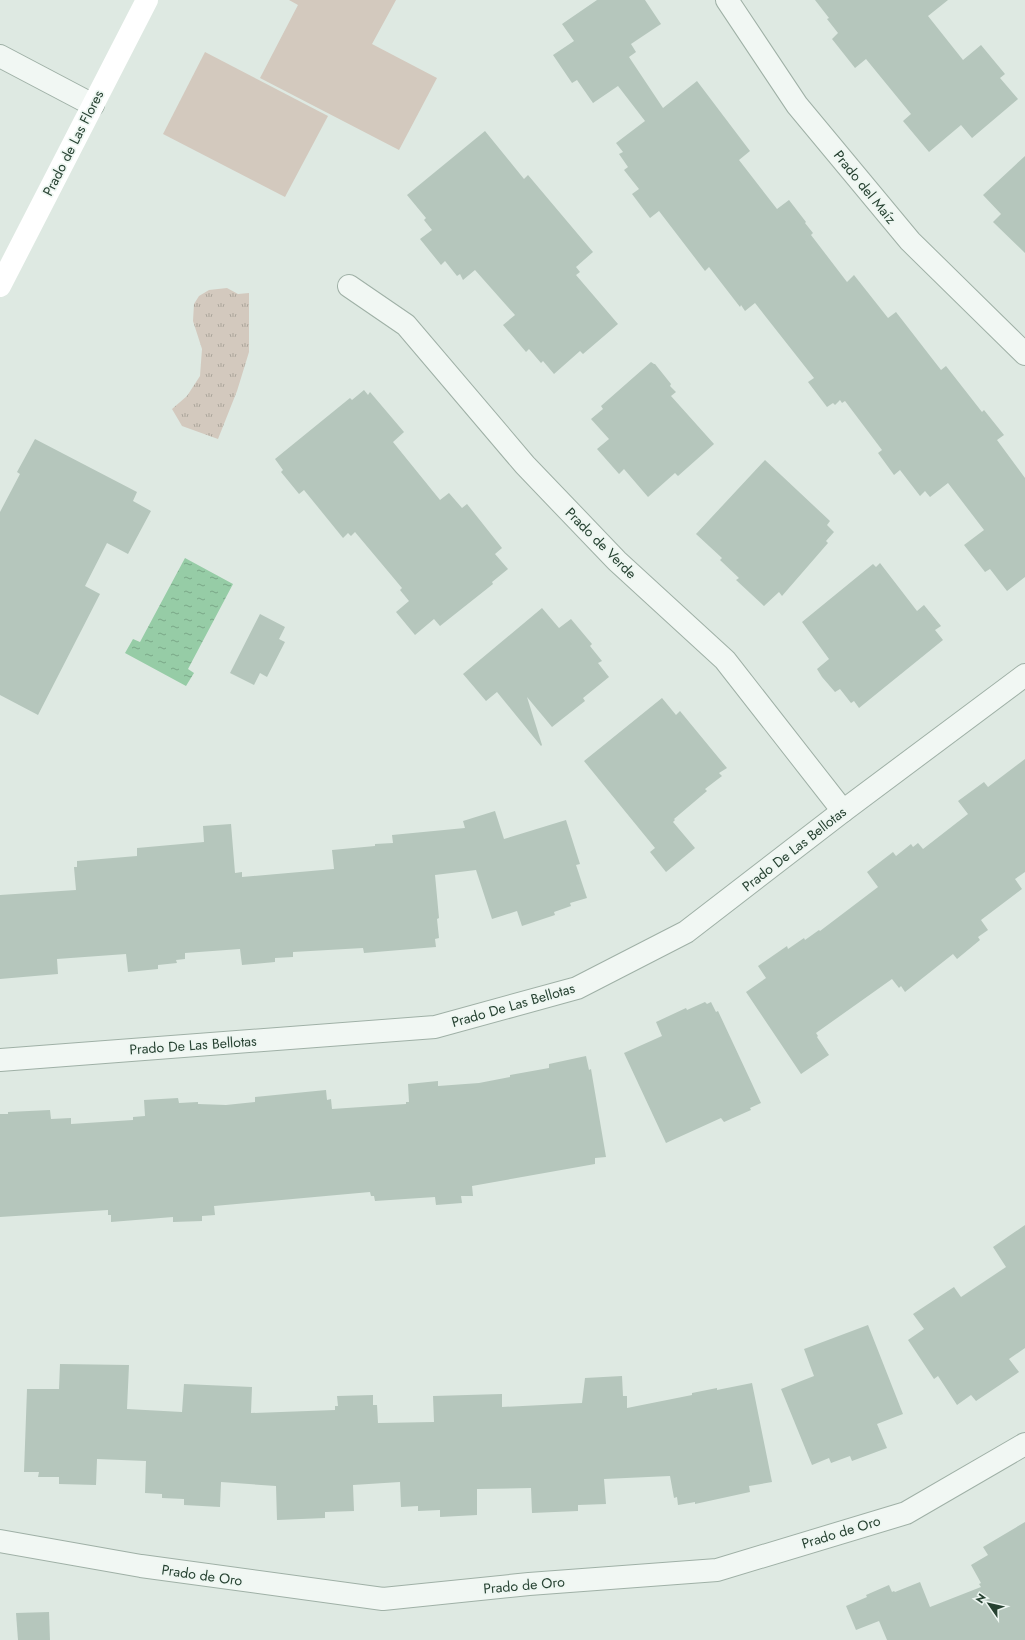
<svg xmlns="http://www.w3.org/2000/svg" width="1025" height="1640" font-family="Jost,sans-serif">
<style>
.grass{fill:url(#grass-tufts)}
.pitch{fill:#d3c9be}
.water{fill:url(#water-ripples)}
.building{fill:#b5c6bc}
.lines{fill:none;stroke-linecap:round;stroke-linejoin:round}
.street-casing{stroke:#9fb0a6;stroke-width:24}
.street{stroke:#f1f7f3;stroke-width:22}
.secondary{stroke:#fff;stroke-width:22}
.labels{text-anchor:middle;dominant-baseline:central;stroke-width:3.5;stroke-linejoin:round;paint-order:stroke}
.street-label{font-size:14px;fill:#264131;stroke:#edf6f1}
</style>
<defs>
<pattern id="grass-tufts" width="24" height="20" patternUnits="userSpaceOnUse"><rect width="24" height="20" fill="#d3c9be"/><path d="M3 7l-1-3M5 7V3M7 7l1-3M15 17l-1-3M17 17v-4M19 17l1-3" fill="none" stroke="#aba59b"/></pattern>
<pattern id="water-ripples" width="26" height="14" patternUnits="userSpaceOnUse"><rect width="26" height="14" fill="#96cca6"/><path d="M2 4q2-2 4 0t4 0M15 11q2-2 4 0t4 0" fill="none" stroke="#7aa788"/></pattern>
</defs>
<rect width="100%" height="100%" fill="#dee9e2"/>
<path class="grass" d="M 227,288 L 238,294 L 249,293 L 249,352 L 237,391 L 218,439 L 182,426 L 172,409 L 187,396 L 200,376 L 202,349 L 193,321 L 194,304 L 199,296 L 209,290 Z"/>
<g class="pitch">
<path d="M 289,0 L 396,0 L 372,44 L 437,78 L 399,150 L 260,78 L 298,5 Z"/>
<path d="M 205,52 L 328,116 L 285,197 L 163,134 Z"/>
</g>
<path class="water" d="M 185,558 L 233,584 L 188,669 L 194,673 L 186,686 L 125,653 L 133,639 L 140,642 Z"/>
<g class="building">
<path d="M 597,0 L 645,0 L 661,24 L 631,44 L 636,52 L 629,57 L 663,108 L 697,81 L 750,151 L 739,160 L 777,209 L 789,200 L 806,222 L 805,223 L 813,233 L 811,235 L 847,282 L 854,275 L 888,318 L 896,312 L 941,370 L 946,366 L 982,412 L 984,410 L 1004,435 L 997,440 L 1025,478 L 1025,577 L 1007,591 L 990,569 L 985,572 L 964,545 L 984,530 L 948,483 L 930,497 L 925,491 L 920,496 L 900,470 L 894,475 L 878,453 L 882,450 L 845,401 L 842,403 L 840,400 L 835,405 L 833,403 L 827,407 L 808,382 L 814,378 L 755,303 L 745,311 L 741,305 L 740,307 L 709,267 L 705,271 L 659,211 L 650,218 L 632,194 L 639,189 L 624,170 L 628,167 L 619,154 L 623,152 L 616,143 L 645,121 L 618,86 L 593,103 L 577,80 L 572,83 L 553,55 L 574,41 L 562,24 Z"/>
<path d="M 815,0 L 948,0 L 928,16 L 963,60 L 981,45 L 1005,74 L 1000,78 L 1018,99 L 972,138 L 961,125 L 929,152 L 903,121 L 911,114 L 866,59 L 855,68 L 832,39 L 838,33 L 827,19 L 829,18 Z"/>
<path d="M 485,131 L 524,179 L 528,175 L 593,252 L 576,267 L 580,272 L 576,275 L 618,324 L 583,354 L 580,351 L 554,374 L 543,361 L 541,363 L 529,349 L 526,352 L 503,325 L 515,315 L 475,270 L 463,280 L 460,274 L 457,276 L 445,261 L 441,265 L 420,239 L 432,230 L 424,220 L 426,218 L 407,195 Z"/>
<path d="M 1025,156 L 1025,253 L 993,222 L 1001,214 L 983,195 Z"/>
<path d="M 651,362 L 654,364 L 655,364 L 671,384 L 670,386 L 676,392 L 671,396 L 714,444 L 678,476 L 675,473 L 648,497 L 624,469 L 619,474 L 597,449 L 609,439 L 591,419 L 603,409 L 601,406 Z"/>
<path d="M 364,390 L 368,395 L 370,392 L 404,432 L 393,442 L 440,500 L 449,493 L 462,508 L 467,504 L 502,548 L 495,554 L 508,569 L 492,582 L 493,584 L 440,626 L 434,619 L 415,635 L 396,612 L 409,601 L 400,590 L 402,588 L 355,532 L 351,536 L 348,533 L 343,538 L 304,490 L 299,494 L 281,472 L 283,470 L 275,459 L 350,398 L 352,400 Z"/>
<path d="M 35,439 L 137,492 L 133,501 L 151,511 L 128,554 L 107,543 L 85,586 L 100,594 L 38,715 L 0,695 L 0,512 L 20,474 L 17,472 Z"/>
<path d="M 765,460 L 830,521 L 827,525 L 834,532 L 826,541 L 828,543 L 782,596 L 779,592 L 764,606 L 736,580 L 739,578 L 720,560 L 722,558 L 696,534 Z"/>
<path d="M 880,563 L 917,611 L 924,605 L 941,626 L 935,630 L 943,640 L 859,708 L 854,701 L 851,703 L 840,689 L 835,692 L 822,677 L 817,669 L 829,659 L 802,622 L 873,564 L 876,567 Z"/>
<path d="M 542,608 L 559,628 L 571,619 L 592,644 L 590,646 L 602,661 L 598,663 L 609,677 L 583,698 L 585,701 L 552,727 L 527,697 L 542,745 L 541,746 L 497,692 L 486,701 L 463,674 Z"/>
<path d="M 260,614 L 285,627 L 279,639 L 285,642 L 267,677 L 260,673 L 254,685 L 230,673 Z"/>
<path d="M 662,698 L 676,715 L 680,711 L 727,768 L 719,773 L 722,776 L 705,789 L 707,791 L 674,819 L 675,820 L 673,822 L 695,848 L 666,872 L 650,852 L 655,848 L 584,761 Z"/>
<path d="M 1025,759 L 1025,872 L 1015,879 L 1022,889 L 981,920 L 988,930 L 978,937 L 980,940 L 957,959 L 953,954 L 905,992 L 901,986 L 899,988 L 892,979 L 816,1033 L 818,1036 L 817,1037 L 829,1055 L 801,1074 L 746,992 L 766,978 L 758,966 L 787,946 L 788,949 L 804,938 L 805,940 L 819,930 L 820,931 L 878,887 L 867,872 L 893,852 L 896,856 L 911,844 L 913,847 L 918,843 L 923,849 L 968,814 L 958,801 L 984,782 L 988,787 Z"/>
<path d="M 495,811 L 504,839 L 566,820 L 580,864 L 576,865 L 587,898 L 570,903 L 571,906 L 554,912 L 555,915 L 522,926 L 517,911 L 492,919 L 476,870 L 435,875 L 439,918 L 437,919 L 439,938 L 435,939 L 436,947 L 364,953 L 363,948 L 293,952 L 293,957 L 275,958 L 275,962 L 242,965 L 240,949 L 185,953 L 185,959 L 176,960 L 177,963 L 158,965 L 158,969 L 128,972 L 126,954 L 57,959 L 58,974 L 0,979 L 0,895 L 76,890 L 74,867 L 77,867 L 77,861 L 137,856 L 137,848 L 204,842 L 203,826 L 231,824 L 235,873 L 242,872 L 242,877 L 334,869 L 332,850 L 375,846 L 375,844 L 393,843 L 392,835 L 465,828 L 463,821 Z"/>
<path d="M 705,1002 L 707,1004 L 711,1002 L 716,1012 L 718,1011 L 761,1103 L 750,1108 L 751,1110 L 724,1122 L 721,1118 L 666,1143 L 624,1053 L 662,1036 L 656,1022 L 686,1008 L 687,1010 Z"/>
<path d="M 586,1056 L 589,1070 L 591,1069 L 606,1157 L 595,1158 L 595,1164 L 472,1186 L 473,1196 L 461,1196 L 462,1203 L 436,1205 L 435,1197 L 375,1201 L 374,1196 L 371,1196 L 370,1192 L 214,1206 L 215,1215 L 202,1216 L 202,1221 L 173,1222 L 173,1217 L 111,1222 L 111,1215 L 108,1215 L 108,1210 L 0,1217 L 0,1114 L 8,1114 L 8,1112 L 50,1110 L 51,1119 L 71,1118 L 71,1124 L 133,1120 L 133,1117 L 145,1116 L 144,1100 L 178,1098 L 179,1103 L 198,1102 L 198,1104 L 226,1105 L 255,1102 L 255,1097 L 326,1090 L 327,1100 L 331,1099 L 332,1109 L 406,1104 L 406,1102 L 409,1102 L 408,1084 L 438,1081 L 438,1086 L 479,1083 L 510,1077 L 510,1075 L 549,1068 L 549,1064 Z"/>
<path d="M 1025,1225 L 1025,1348 L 1009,1359 L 1019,1372 L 976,1401 L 971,1395 L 957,1405 L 938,1376 L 934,1379 L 908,1340 L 924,1329 L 913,1314 L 954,1287 L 961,1297 L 1006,1267 L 993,1247 Z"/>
<path d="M 868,1325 L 903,1414 L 877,1424 L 887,1448 L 852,1461 L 850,1456 L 831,1463 L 829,1458 L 812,1465 L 781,1389 L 814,1376 L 804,1349 Z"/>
<path d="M 60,1364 L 129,1365 L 127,1409 L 182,1412 L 184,1384 L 252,1387 L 251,1413 L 335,1410 L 335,1406 L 338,1406 L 337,1396 L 373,1395 L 373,1405 L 377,1405 L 378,1423 L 434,1422 L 433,1396 L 502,1394 L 502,1407 L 582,1403 L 585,1378 L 622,1376 L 623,1396 L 627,1396 L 627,1408 L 692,1395 L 692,1393 L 717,1388 L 717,1390 L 752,1383 L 772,1482 L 749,1486 L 750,1492 L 695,1504 L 695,1502 L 678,1505 L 677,1497 L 674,1498 L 670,1476 L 604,1479 L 606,1504 L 578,1505 L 578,1511 L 532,1513 L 531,1488 L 477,1489 L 477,1515 L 440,1517 L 440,1510 L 418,1511 L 418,1506 L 401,1507 L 400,1482 L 353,1485 L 354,1511 L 325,1512 L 325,1518 L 277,1520 L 276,1486 L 221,1482 L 220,1507 L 184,1505 L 184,1499 L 162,1498 L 162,1494 L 145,1493 L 146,1461 L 97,1459 L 96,1485 L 59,1484 L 59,1477 L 38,1477 L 39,1472 L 24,1472 L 27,1389 L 59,1389 Z"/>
<path d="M 1025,1522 L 1025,1640 L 887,1640 L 879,1621 L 856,1630 L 846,1606 L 867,1597 L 866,1595 L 889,1585 L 892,1592 L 894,1591 L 895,1592 L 920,1582 L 930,1607 L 981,1587 L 979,1584 L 981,1583 L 971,1565 L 988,1555 L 983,1547 Z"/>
<path d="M 49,1612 L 50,1640 L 18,1640 L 16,1613 Z"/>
</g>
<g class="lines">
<defs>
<g id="street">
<path d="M 727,0 L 797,105 L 910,241 L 1025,354"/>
<path d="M 0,56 L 93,105"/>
<path d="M 349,286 L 406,325 L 525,465 L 617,561 L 725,660 L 843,811"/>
<path d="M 0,1060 L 435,1027 L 577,988 L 686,932 L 843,811 L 1025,675"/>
<path d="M 0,1541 L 141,1566 L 383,1599 L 529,1584 L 717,1570 L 906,1513 L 1025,1444"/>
</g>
</defs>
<use href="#street" class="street-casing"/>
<use href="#street" class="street"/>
<path class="secondary" d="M 0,286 L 147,0"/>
</g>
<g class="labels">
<g class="street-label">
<text transform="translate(73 143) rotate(-63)">Prado de Las Flores</text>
<text transform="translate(865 187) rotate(51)">Prado del Maíz</text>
<text transform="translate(601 543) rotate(45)">Prado de Verde</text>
<text transform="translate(794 849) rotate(-38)">Prado De Las Bellotas</text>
<text transform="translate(513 1005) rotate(-16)">Prado De Las Bellotas</text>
<text transform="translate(193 1045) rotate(-4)">Prado De Las Bellotas</text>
<text transform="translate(841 1532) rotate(-17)">Prado de Oro</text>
<text transform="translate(202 1575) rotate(8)">Prado de Oro</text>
<text transform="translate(524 1585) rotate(-5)">Prado de Oro</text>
</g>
</g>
<g transform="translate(989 1604) rotate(304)" stroke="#edf6f1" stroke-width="3" paint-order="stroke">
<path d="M0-3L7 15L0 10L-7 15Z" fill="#264131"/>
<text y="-6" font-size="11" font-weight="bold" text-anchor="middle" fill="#264131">N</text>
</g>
</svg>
